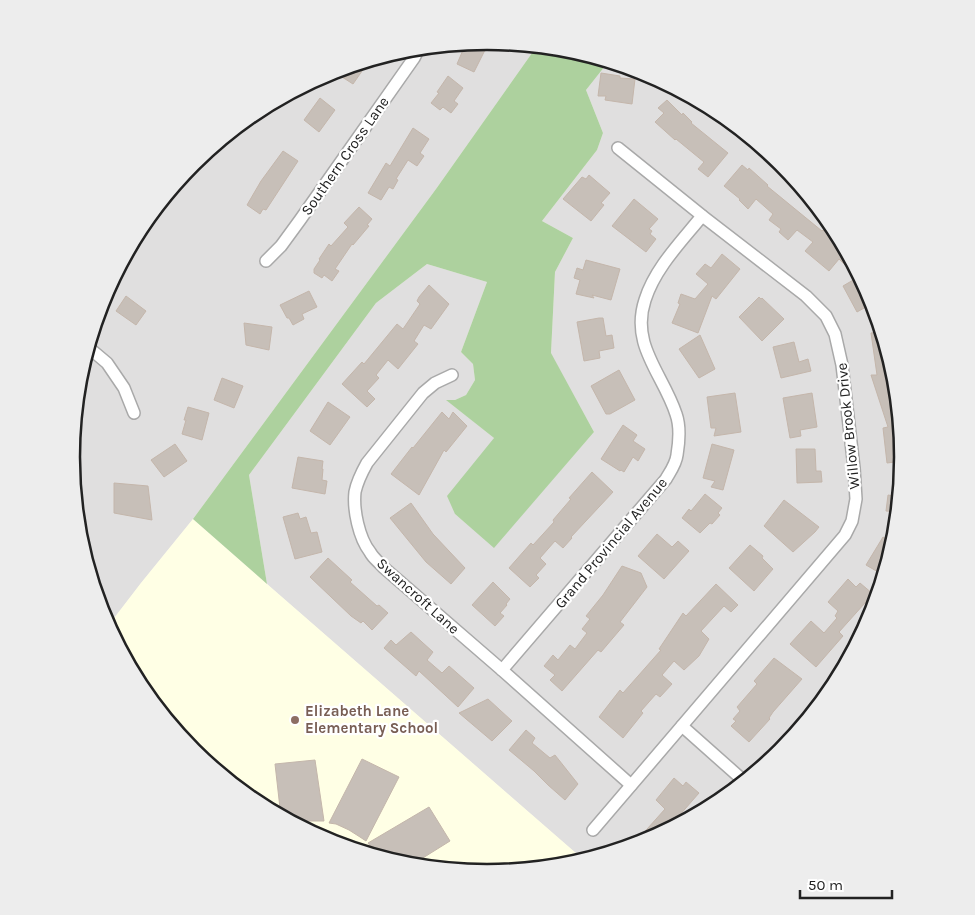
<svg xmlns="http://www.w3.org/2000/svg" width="975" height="915" font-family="Karla,sans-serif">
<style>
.residential{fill:#e0dfdf}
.education{fill:#ffffe5}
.forest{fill:#add19e}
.building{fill:#c7bfb8;stroke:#c4b6ab}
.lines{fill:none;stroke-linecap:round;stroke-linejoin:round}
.minor-casing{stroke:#a9a9a9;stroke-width:14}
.minor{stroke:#fff;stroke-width:11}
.education-dot{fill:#8d6e63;stroke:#fff;stroke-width:2}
.labels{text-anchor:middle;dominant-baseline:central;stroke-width:4.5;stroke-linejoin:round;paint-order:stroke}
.street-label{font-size:15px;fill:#222;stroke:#fff}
.education-label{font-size:15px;font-weight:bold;fill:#785e54;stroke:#fff;text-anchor:start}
.rim{fill:none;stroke:#222;stroke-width:2.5}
</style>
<rect width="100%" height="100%" fill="#f2efe9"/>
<g class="residential">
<path d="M 488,41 L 537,46 L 436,189 L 193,519 L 141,583 L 108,626 L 103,617 L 79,538 L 71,457 L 79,376 L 103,298 L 142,226 L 193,163 L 256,111 L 328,73 L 407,49 Z"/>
<path d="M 609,61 L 647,73 L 702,102 L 788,170 L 834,226 L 872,298 L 896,377 L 904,458 L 896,539 L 872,617 L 833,689 L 774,758 L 719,804 L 647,842 L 585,861 L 267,584 L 249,475 L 376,303 L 427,264 L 487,282 L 461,352 L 473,364 L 475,380 L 466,395 L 455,400 L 447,400 L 494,438 L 455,514 L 494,547 L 594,432 L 551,354 L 555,272 L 573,238 L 542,221 L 597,150 L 603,133 L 586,90 Z"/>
</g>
<path class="education" d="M 193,519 L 267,584 L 585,861 L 568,866 L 487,874 L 406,866 L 328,842 L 256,803 L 193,752 L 141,689 L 108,626 L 141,583 Z"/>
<g class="forest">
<path d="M 537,46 L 569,49 L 609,61 L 586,90 L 603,133 L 597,150 L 542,221 L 573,238 L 555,272 L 551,353 L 594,432 L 494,548 L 455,514 L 447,496 L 494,438 L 446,400 L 455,400 L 466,395 L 475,380 L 473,364 L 461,352 L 487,282 L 427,264 L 376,303 L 249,475 L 267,584 L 193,519 L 436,189 Z"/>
<path d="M 702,102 L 719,112 L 782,163 L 788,170 Z"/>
</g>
<g class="building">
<path d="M 466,43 L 471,43 L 485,50 L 474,72 L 457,64 Z"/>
<path d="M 369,61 L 353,84 L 339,75 L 344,68 Z"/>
<path d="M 601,73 L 620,76 L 620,78 L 635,79 L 632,104 L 605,100 L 606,96 L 598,96 Z"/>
<path d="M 448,76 L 463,88 L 454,101 L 458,104 L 451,113 L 443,107 L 440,110 L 431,103 L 439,93 L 437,92 Z"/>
<path d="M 320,98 L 335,110 L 319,132 L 304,120 Z"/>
<path d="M 667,100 L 682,115 L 683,113 L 692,122 L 691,123 L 728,153 L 708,177 L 698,169 L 704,162 L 676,139 L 675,140 L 655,122 L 664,113 L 658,108 Z"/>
<path d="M 413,128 L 429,139 L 420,153 L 424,156 L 417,166 L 408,160 L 396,179 L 398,180 L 393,189 L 389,187 L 381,200 L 368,193 L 386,163 L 390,166 Z"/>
<path d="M 283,151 L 298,161 L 266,210 L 263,209 L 260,214 L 247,205 L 261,181 Z"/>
<path d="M 742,165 L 748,170 L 749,168 L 768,185 L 767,186 L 822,231 L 823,230 L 845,248 L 850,258 L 845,265 L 839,259 L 829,271 L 805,251 L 813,242 L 797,230 L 788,240 L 779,232 L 781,229 L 769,220 L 773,214 L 756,199 L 748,209 L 739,200 L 740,199 L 724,186 Z"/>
<path d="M 589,175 L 610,193 L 601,203 L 604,205 L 591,221 L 563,199 L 582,177 L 586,179 Z"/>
<path d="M 634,199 L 658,219 L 649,229 L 652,231 L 650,234 L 656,239 L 646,252 L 612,226 Z"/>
<path d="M 359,207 L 372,219 L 367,225 L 369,226 L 353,245 L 352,244 L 335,269 L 339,271 L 332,281 L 324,275 L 322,278 L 314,273 L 314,269 L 320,260 L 319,259 L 329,244 L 331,246 L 348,227 L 344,223 Z"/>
<path d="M 722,254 L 740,269 L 716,299 L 712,296 L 698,333 L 672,323 L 680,304 L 678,303 L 681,294 L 695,299 L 708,284 L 696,274 L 705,264 L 711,268 Z"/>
<path d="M 586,260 L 620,269 L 611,300 L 592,295 L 594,298 L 576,294 L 580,280 L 574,278 L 577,268 L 583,270 Z"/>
<path d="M 860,276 L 873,303 L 857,312 L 843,286 Z"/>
<path d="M 429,285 L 449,304 L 431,329 L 424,325 L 414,341 L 418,344 L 398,369 L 388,360 L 376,375 L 379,378 L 367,391 L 375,399 L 367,407 L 342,384 L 362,362 L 364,364 L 397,324 L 403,329 L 420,304 L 417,301 L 419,297 Z"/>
<path d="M 309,291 L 317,307 L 302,314 L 304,319 L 293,325 L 289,318 L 287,318 L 280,305 Z"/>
<path d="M 126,296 L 146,311 L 136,325 L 116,311 Z"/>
<path d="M 759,297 L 761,299 L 762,298 L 784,319 L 762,341 L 739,317 Z"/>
<path d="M 599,318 L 603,318 L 606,336 L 612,335 L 614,348 L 599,351 L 600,358 L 584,361 L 577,322 Z"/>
<path d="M 244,323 L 272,327 L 269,350 L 246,345 Z"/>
<path d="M 882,331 L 896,377 L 904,458 L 903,461 L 887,463 L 883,428 L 888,427 L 871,375 L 877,375 L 871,333 Z"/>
<path d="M 700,335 L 715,369 L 699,378 L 679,349 Z"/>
<path d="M 794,342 L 799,362 L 808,359 L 811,371 L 781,378 L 773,347 Z"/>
<path d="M 619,370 L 635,400 L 610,414 L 606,414 L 591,386 Z"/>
<path d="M 222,378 L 243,386 L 234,408 L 214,400 Z"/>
<path d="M 735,393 L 741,432 L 714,436 L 716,428 L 711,428 L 707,397 Z"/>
<path d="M 812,393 L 817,427 L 800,430 L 801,436 L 790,438 L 783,398 Z"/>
<path d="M 328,402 L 350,417 L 330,445 L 310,431 Z"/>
<path d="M 188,407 L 209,413 L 202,440 L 182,434 L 186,420 L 184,420 Z"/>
<path d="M 442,412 L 449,419 L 453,412 L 467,426 L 446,452 L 444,450 L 419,495 L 391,474 L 412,447 L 413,448 Z"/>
<path d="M 623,425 L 637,435 L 633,441 L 645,449 L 638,461 L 633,457 L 624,472 L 621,470 L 620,471 L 601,459 Z"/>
<path d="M 175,444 L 187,461 L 164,477 L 151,460 Z"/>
<path d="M 712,444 L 734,450 L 723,490 L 711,487 L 715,481 L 703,478 Z"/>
<path d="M 796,449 L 815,449 L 816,471 L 821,471 L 822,482 L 797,483 Z"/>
<path d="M 298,457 L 323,461 L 322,469 L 323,469 L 322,480 L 327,481 L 325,494 L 292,488 Z"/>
<path d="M 592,472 L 613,492 L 571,537 L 572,538 L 563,548 L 555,541 L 540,558 L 546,564 L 536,575 L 539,578 L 530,587 L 509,568 L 531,543 L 533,545 L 554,522 L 553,520 L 571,499 L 569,498 Z"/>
<path d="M 114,483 L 148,486 L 152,520 L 114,513 Z"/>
<path d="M 705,494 L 722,508 L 718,513 L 720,515 L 712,524 L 710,523 L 700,533 L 682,518 L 689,509 L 691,511 Z"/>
<path d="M 888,495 L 900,497 L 898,512 L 886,511 Z"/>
<path d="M 784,500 L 819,527 L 815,532 L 793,552 L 764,526 Z"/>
<path d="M 411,503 L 433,534 L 465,568 L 451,584 L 426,562 L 390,518 Z"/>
<path d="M 298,513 L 300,519 L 306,517 L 311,533 L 317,532 L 322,552 L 295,559 L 283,517 Z"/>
<path d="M 657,534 L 672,547 L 678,541 L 689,551 L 664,579 L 638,556 Z"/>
<path d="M 883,537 L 894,544 L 885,576 L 866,565 Z"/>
<path d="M 750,545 L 763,556 L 762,558 L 773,569 L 754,591 L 729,568 Z"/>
<path d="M 328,558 L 352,580 L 350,582 L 377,606 L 379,605 L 388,613 L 372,630 L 363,621 L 361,623 L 351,616 L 310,577 Z"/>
<path d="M 622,566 L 641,573 L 647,587 L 620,622 L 624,625 L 601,652 L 598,650 L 562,691 L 550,680 L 555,675 L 544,666 L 553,655 L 558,660 L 570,645 L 575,649 L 587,633 L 582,629 L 590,619 L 586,616 L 603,595 Z"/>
<path d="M 848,579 L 856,587 L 860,583 L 873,594 L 839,632 L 843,636 L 816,667 L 790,644 L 811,621 L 824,633 L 837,618 L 835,616 L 838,611 L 828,602 Z"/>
<path d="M 493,582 L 510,599 L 506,604 L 507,605 L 500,613 L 504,616 L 495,626 L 472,605 Z"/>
<path d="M 716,584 L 738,605 L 731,612 L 724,606 L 701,631 L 709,639 L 699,656 L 684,670 L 674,661 L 662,675 L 672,684 L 660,697 L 656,694 L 641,711 L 643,713 L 623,738 L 599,717 L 620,690 L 623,693 L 661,650 L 659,649 L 683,613 L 686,616 Z"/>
<path d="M 411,632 L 433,652 L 427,660 L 442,673 L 449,666 L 474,688 L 458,707 L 419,671 L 416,676 L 384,648 L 391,640 L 396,645 Z"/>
<path d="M 774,658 L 802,679 L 773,712 L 769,718 L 770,719 L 749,742 L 731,726 L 736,721 L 733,719 L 740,711 L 737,707 L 757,684 L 754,681 Z"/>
<path d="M 488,699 L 512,721 L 492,741 L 459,713 Z"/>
<path d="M 526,730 L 535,738 L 532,743 L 550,758 L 555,755 L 578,784 L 565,800 L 548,785 L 534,771 L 509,750 Z"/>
<path d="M 362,759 L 399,777 L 366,841 L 360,837 L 349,830 L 336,824 L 329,823 Z"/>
<path d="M 315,760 L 324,821 L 306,821 L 292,823 L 281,817 L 275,764 Z"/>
<path d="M 674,778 L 683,786 L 686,782 L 699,793 L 664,833 L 647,842 L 631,847 L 665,809 L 656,800 Z"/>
<path d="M 429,807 L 450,841 L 410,866 L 379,857 L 368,843 Z"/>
</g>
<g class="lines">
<defs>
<g id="minor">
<path d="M 266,261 L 281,246 L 300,220 L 414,58 L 419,48"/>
<path d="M 88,347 L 107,363 L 124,388 L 134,413"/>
<path d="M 452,375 L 435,383 L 423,393 L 367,463 C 362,472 357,482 355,492 C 353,510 359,538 370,552 C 373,558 379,562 383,567 L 502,670 L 631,785"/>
<path d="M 502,670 L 666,479 C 670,472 676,464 677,455 C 679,443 680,425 676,414 C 663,374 630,345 645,300 C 655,268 681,242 702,216"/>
<path d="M 682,726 L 745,782"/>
<path d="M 593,830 L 845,535 L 852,521 L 856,499 L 854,468 L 842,365 L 835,334 L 826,316 L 806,296 L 705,218 L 618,148"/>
</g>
</defs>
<use href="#minor" class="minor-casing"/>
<use href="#minor" class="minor"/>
</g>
<circle class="education-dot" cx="295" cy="720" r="5"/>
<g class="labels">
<g class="street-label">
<text transform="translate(345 156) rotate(-55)">Southern Cross Lane</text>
<text transform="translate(848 426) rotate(-96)">Willow Brook Drive</text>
<text transform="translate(611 543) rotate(-50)">Grand Provincial Avenue</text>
<text transform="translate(418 596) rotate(42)">Swancroft Lane</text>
</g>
<g class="education-label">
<text x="305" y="711">Elizabeth Lane<tspan x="305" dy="17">Elementary School</tspan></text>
</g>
</g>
<path d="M0 0H975V915H0ZM80 457a407 407 0 1 1 814 0a407 407 0 1 1-814 0Z" fill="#ededed" fill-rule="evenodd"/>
<path class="rim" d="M80 457a407 407 0 1 1 814 0a407 407 0 1 1-814 0Z"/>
<path d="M800 890v8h92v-8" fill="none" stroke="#222222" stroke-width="2.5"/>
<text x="808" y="890" font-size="15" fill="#222222" stroke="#ffffff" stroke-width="4" paint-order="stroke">50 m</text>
</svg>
